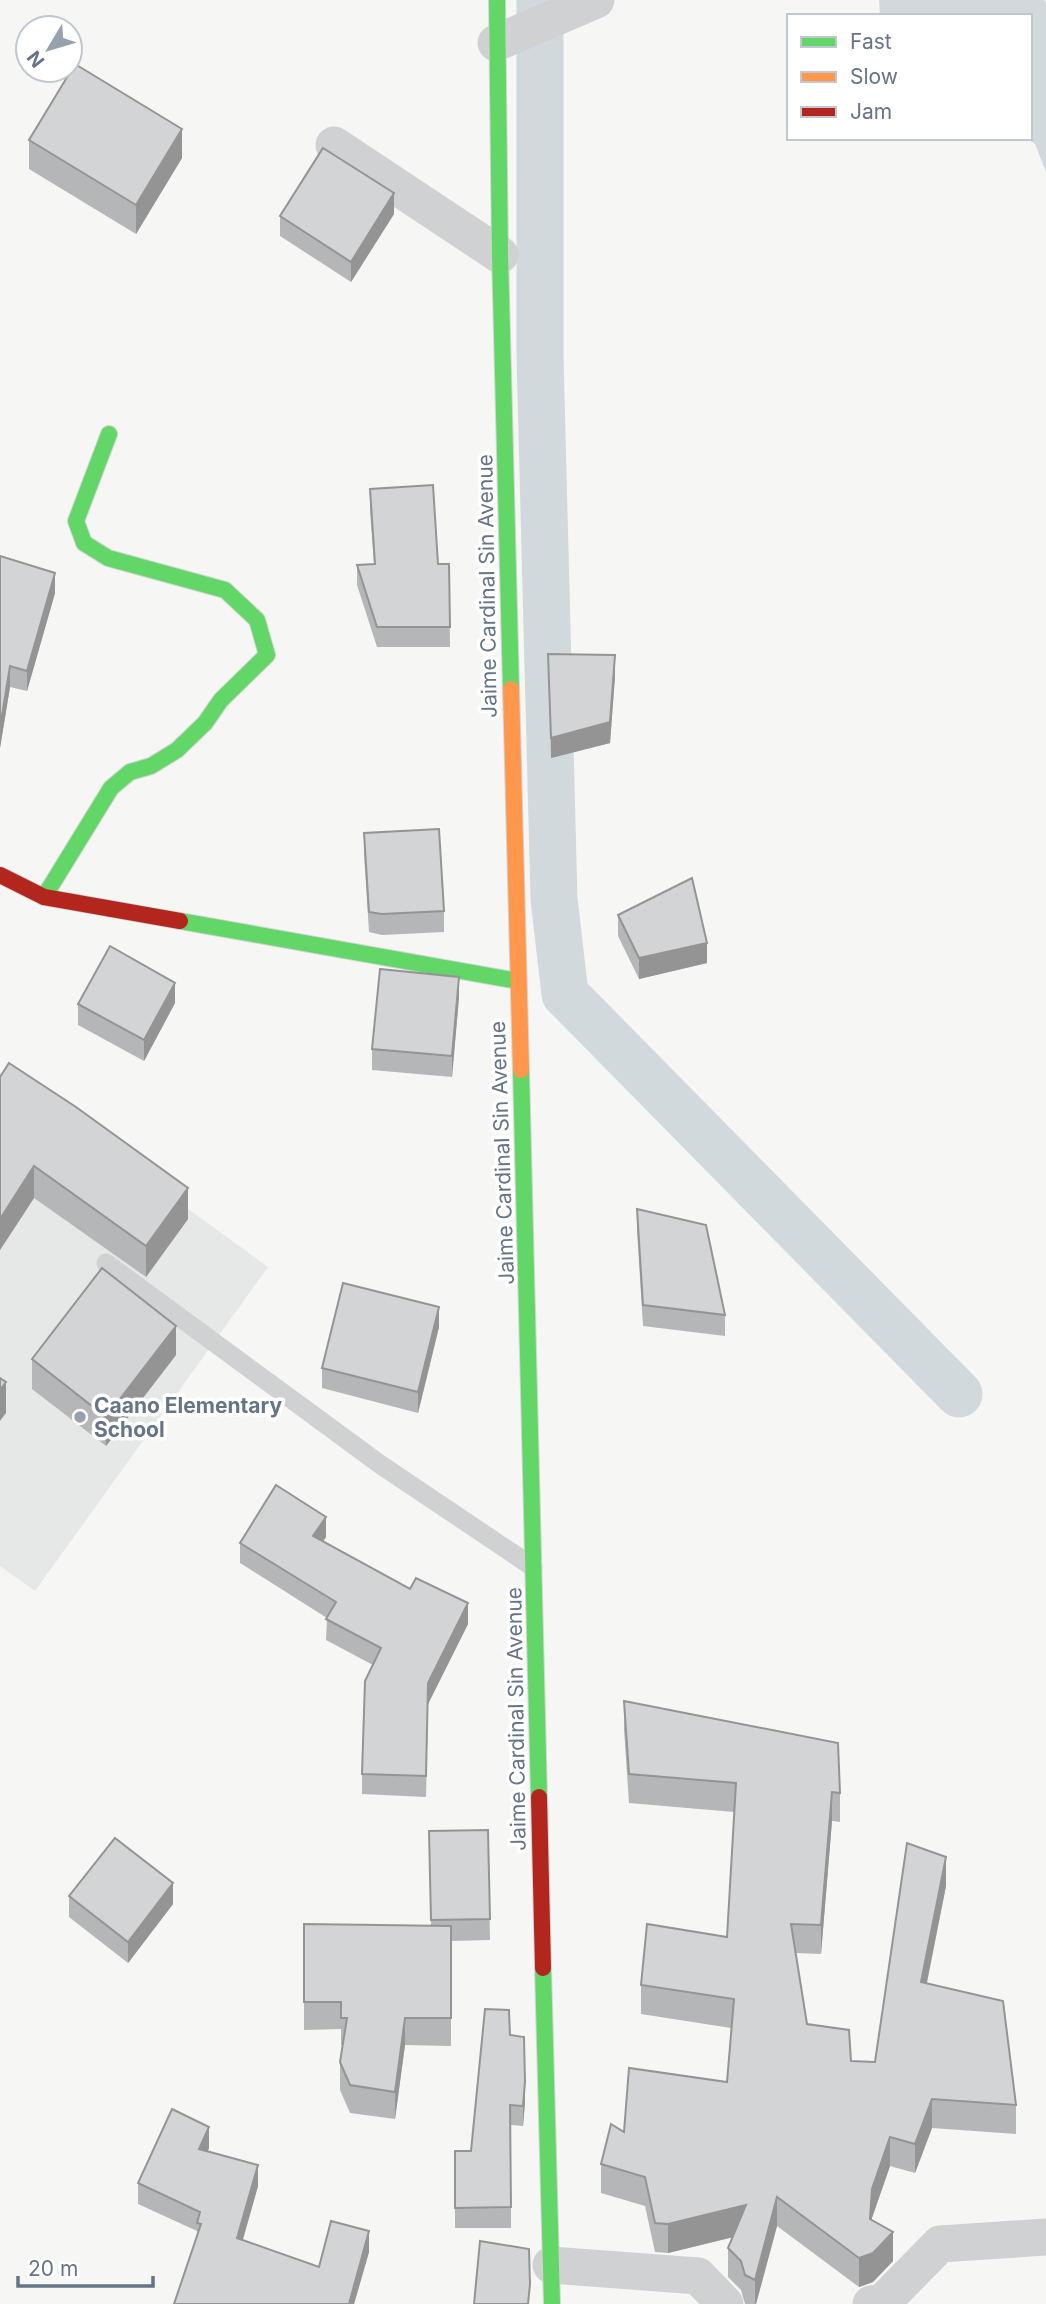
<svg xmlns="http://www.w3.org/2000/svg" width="1046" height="2304" font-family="Inter,sans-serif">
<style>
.built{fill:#e6e8e8}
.water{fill:#d2d9dc}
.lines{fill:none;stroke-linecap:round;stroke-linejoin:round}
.canal{stroke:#d2d9dc;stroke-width:47}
.fast-casing{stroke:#d3d5d5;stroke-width:18}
.slow-casing{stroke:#d3d5d5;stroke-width:18}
.jam-casing{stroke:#d3d5d5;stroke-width:18}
.lane{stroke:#d0d1d2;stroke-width:19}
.street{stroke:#d0d1d2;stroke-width:37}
.fast{stroke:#63d668;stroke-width:16}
.slow{stroke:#ff974d;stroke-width:16}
.jam{stroke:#b3261e;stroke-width:16}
.wall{fill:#b5b6b7}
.shaded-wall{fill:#949495}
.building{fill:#d3d4d5;stroke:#949495;stroke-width:2}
.poi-dot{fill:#98a2ae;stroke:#fff;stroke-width:2.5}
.labels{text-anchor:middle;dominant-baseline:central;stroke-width:7;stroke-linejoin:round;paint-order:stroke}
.street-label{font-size:21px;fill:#657487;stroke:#fff}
.poi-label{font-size:21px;font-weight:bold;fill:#657487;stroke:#fff;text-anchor:start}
</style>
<rect width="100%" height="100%" fill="#f6f7f5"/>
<path class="built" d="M 0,1072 L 268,1267 L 35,1591 L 0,1566 Z"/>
<path class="water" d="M 879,0 L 1044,0 L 1046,2 L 1046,172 L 1035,144 L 1026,138 L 1030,138 L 1030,16 L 880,16 Z"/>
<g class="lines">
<path class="canal" d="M 540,0 L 540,356 L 554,899 L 565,994 L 959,1394"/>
<defs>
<g id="fast">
<path d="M 497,0 L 500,255 L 511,689"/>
<path d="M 44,897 L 111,788 L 130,772 L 151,766 L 177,750 L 205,723 L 221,700 L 267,655 L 257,620 L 225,590 L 108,558 L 84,543 L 76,521 L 109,434"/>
<path d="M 180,921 L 518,981"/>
<path d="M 521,1070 L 539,1797"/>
<path d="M 543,1968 L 552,2304"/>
</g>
<path id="slow" d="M 511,689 L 521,1070"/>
<g id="jam">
<path d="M 0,875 L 44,897 L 180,921"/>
<path d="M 539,1797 L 543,1968"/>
</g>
</defs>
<use href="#fast" class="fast-casing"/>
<use href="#slow" class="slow-casing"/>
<use href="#jam" class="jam-casing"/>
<path class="lane" d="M 106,1263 L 381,1465 L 533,1567"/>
<g class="street">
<path d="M 496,43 L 596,0"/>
<path d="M 334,145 L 500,255"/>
<path d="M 551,2265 L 698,2276 L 725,2304"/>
<path d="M 871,2304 L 883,2302 L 940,2244 L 1046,2237"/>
</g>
<use href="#fast" class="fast"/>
<use href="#slow" class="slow"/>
<use href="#jam" class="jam"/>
</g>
<g class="wall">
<path d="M 29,140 L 182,158 L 136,234 L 29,169 Z"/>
<path d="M 394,214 L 351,282 L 280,236 L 280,216 Z"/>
<path d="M 370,489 L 438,564 L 449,564 L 450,647 L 377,647 L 357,585 L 357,565 L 374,564 L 370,510 Z"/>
<path d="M 0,556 L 55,593 L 27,691 L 10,687 L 0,748 Z"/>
<path d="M 548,654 L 615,676 L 610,743 L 551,758 Z"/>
<path d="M 364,833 L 444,911 L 444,932 L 382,935 L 369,932 L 364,854 Z"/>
<path d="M 618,915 L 707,963 L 639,979 L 618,936 Z"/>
<path d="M 459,997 L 452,1077 L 372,1070 L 372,1049 Z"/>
<path d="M 175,1003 L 144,1061 L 78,1025 L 78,1004 Z"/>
<path d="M 0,1077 L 188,1219 L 146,1277 L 34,1198 L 0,1250 Z"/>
<path d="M 637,1209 L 725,1315 L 725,1336 L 643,1326 L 637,1230 Z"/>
<path d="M 439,1327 L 418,1413 L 322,1388 L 322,1368 Z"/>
<path d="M 176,1355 L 106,1446 L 32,1389 L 32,1359 Z"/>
<path d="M 326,1537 L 323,1541 L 468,1624 L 428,1704 L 426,1797 L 362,1794 L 362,1774 L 373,1665 L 326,1640 L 327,1618 L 240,1563 L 240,1543 Z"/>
<path d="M 624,1701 L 840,1793 L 840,1822 L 832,1821 L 821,1954 L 796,1953 L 807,2024 L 851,2061 L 875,2062 L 946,1886 L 927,1983 L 1016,2105 L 1016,2134 L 932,2128 L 915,2173 L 890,2166 L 871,2220 L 893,2261 L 873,2282 L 859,2287 L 777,2226 L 756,2304 L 745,2304 L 741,2290 L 728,2277 L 728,2248 L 733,2237 L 668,2253 L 655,2252 L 645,2206 L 601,2193 L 601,2164 L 624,2132 L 727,2082 L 731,2028 L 641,2014 L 641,1985 L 727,1937 L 734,1812 L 629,1803 L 624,1730 Z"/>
<path d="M 488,1830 L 490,1940 L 451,1941 L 451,2046 L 405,2045 L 395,2119 L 350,2113 L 340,2090 L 340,2062 L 343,2045 L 341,2045 L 341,2029 L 304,2030 L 304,1924 L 431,1926 L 429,1851 Z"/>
<path d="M 69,1896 L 173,1904 L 128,1963 L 69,1917 Z"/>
<path d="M 510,2035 L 525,2102 L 523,2126 L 511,2125 L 511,2228 L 455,2228 L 455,2151 L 471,2151 Z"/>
<path d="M 209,2148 L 208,2152 L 258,2186 L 243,2240 L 319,2267 L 369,2252 L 354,2304 L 174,2304 L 197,2236 L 197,2231 L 138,2204 L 138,2183 Z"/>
</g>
<g class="shaded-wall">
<path d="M 182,129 L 182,158 L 136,234 L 136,205 Z"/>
<path d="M 394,193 L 394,214 L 351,282 L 351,262 Z"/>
<path d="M 55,573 L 55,593 L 27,691 L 27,671 Z"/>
<path d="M 615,655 L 615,676 L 610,743 L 551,758 L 551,738 Z"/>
<path d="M 10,666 L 10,687 L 0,748 L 0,728 Z"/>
<path d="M 707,943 L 707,963 L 639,979 L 639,958 Z"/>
<path d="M 459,977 L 459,997 L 452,1077 L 452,1056 Z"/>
<path d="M 175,983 L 175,1003 L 144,1061 L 144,1040 Z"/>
<path d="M 34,1166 L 34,1198 L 0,1250 L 0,1219 Z"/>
<path d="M 188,1188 L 188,1219 L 146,1277 L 146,1246 Z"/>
<path d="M 439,1307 L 439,1327 L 418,1413 L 418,1392 Z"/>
<path d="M 176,1326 L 176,1355 L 106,1446 L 106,1417 Z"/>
<path d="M 6,1382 L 6,1413 L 0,1421 L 0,1390 Z"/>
<path d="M 326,1517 L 326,1537 L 313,1557 L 313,1536 Z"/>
<path d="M 468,1603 L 468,1624 L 428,1704 L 426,1797 L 428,1683 Z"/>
<path d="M 832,1792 L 832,1821 L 821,1954 L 821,1925 Z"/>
<path d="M 946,1857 L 946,1886 L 921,2011 L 921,1982 Z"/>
<path d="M 173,1883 L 173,1904 L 128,1963 L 128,1942 Z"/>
<path d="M 405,2018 L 405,2045 L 395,2119 L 395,2092 Z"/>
<path d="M 525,2082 L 525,2102 L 523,2126 L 523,2106 Z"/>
<path d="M 932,2099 L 932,2128 L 915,2173 L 915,2144 Z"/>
<path d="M 209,2127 L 209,2148 L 199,2170 L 199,2149 Z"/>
<path d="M 890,2137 L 890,2166 L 872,2218 L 870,2248 L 870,2219 L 872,2189 Z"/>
<path d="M 258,2165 L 258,2186 L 237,2259 L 237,2238 Z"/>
<path d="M 777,2197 L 777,2226 L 756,2304 L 755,2304 L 755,2280 Z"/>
<path d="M 746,2205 L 746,2234 L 668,2253 L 668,2224 Z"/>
<path d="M 369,2231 L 369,2252 L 354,2304 L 349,2304 Z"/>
<path d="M 893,2232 L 893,2261 L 873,2282 L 859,2287 L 859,2258 Z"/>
</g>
<g class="building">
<path d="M 75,64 L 182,129 L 136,205 L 29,140 Z"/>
<path d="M 323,148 L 394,193 L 351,262 L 280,216 Z"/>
<path d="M 433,485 L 438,564 L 449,564 L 450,627 L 377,627 L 357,565 L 375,564 L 370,489 Z"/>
<path d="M 0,556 L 55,573 L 27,671 L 10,666 L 0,728 Z"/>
<path d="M 548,654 L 615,655 L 610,722 L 551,738 Z"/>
<path d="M 439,829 L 444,911 L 382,914 L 369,912 L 364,833 Z"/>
<path d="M 692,878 L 707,943 L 639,958 L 618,915 Z"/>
<path d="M 110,946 L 175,983 L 144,1040 L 78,1004 Z"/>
<path d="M 380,969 L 459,977 L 452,1056 L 372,1049 Z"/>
<path d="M 9,1063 L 76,1107 L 188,1188 L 146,1246 L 34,1166 L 0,1219 L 0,1077 Z"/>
<path d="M 637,1209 L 706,1225 L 725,1315 L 643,1305 Z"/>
<path d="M 102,1268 L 176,1326 L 106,1417 L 32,1359 Z"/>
<path d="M 343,1283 L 439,1307 L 418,1392 L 322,1368 Z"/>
<path d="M 0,1378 L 6,1382 L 0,1390 Z"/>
<path d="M 276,1485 L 326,1517 L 313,1536 L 410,1589 L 416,1578 L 468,1603 L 428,1683 L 426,1776 L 362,1774 L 365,1681 L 381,1648 L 326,1619 L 336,1602 L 240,1543 Z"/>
<path d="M 624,1701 L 838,1743 L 840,1793 L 832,1792 L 821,1925 L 791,1924 L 807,2024 L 849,2030 L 851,2061 L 875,2062 L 907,1843 L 946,1857 L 921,1982 L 1003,2001 L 1016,2105 L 932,2099 L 915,2144 L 890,2137 L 872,2189 L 870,2219 L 893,2232 L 873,2253 L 859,2258 L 777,2197 L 755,2280 L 745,2275 L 741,2261 L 728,2248 L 746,2205 L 668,2224 L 655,2223 L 645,2177 L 601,2164 L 611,2124 L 624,2132 L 629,2068 L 727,2082 L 734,1999 L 641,1985 L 647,1924 L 727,1937 L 736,1783 L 629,1774 Z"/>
<path d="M 488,1830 L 490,1919 L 431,1920 L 429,1831 Z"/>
<path d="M 115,1838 L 173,1883 L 128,1942 L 69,1896 Z"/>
<path d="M 304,1924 L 451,1926 L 451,2018 L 405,2018 L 395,2092 L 350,2085 L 340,2062 L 347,2018 L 341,2018 L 341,2002 L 304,2002 Z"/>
<path d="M 485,2009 L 509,2010 L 510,2035 L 524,2037 L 525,2082 L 523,2106 L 510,2105 L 511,2207 L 455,2208 L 455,2151 L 471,2151 Z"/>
<path d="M 172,2109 L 209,2127 L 199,2149 L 258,2165 L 237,2238 L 319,2267 L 331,2221 L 369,2231 L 349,2304 L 174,2304 L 201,2224 L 197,2223 L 200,2212 L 138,2183 Z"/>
<path d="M 480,2241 L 529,2249 L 530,2284 L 528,2304 L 474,2304 Z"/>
</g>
<circle class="poi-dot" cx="80" cy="1417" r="7"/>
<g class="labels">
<g class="street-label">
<text transform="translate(487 586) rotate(-91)">Jaime Cardinal Sin Avenue</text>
<text transform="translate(502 1153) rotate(-92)">Jaime Cardinal Sin Avenue</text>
<text transform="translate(516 1719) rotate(-91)">Jaime Cardinal Sin Avenue</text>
</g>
<g class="poi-label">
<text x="94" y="1405">Caano Elementary<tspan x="94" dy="24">School</tspan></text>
</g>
</g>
<rect x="787" y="14" width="245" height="126" fill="#ffffff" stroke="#c1c7cf" stroke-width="2"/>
<rect x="801" y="37" width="35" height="10" fill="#63d668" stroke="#c1c7cf" stroke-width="2"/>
<text x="850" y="49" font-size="21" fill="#657487">Fast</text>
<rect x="801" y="72" width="35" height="10" fill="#ff974d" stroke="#c1c7cf" stroke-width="2"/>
<text x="850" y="84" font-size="21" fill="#657487">Slow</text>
<rect x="801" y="107" width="35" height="10" fill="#b3261e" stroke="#c1c7cf" stroke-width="2"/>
<text x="850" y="119" font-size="21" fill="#657487">Jam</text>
<g transform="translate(49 49) rotate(232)"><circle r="33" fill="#ffffff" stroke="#c1c7cf" stroke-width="2"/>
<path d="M0-5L12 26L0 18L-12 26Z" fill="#98a2ae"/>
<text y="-10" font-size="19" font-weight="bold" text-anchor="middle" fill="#657487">N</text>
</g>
<path d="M18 2276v10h135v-10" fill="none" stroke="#657487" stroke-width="3.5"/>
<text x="28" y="2276" font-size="21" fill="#657487" stroke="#ffffff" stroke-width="5" paint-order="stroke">20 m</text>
</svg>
